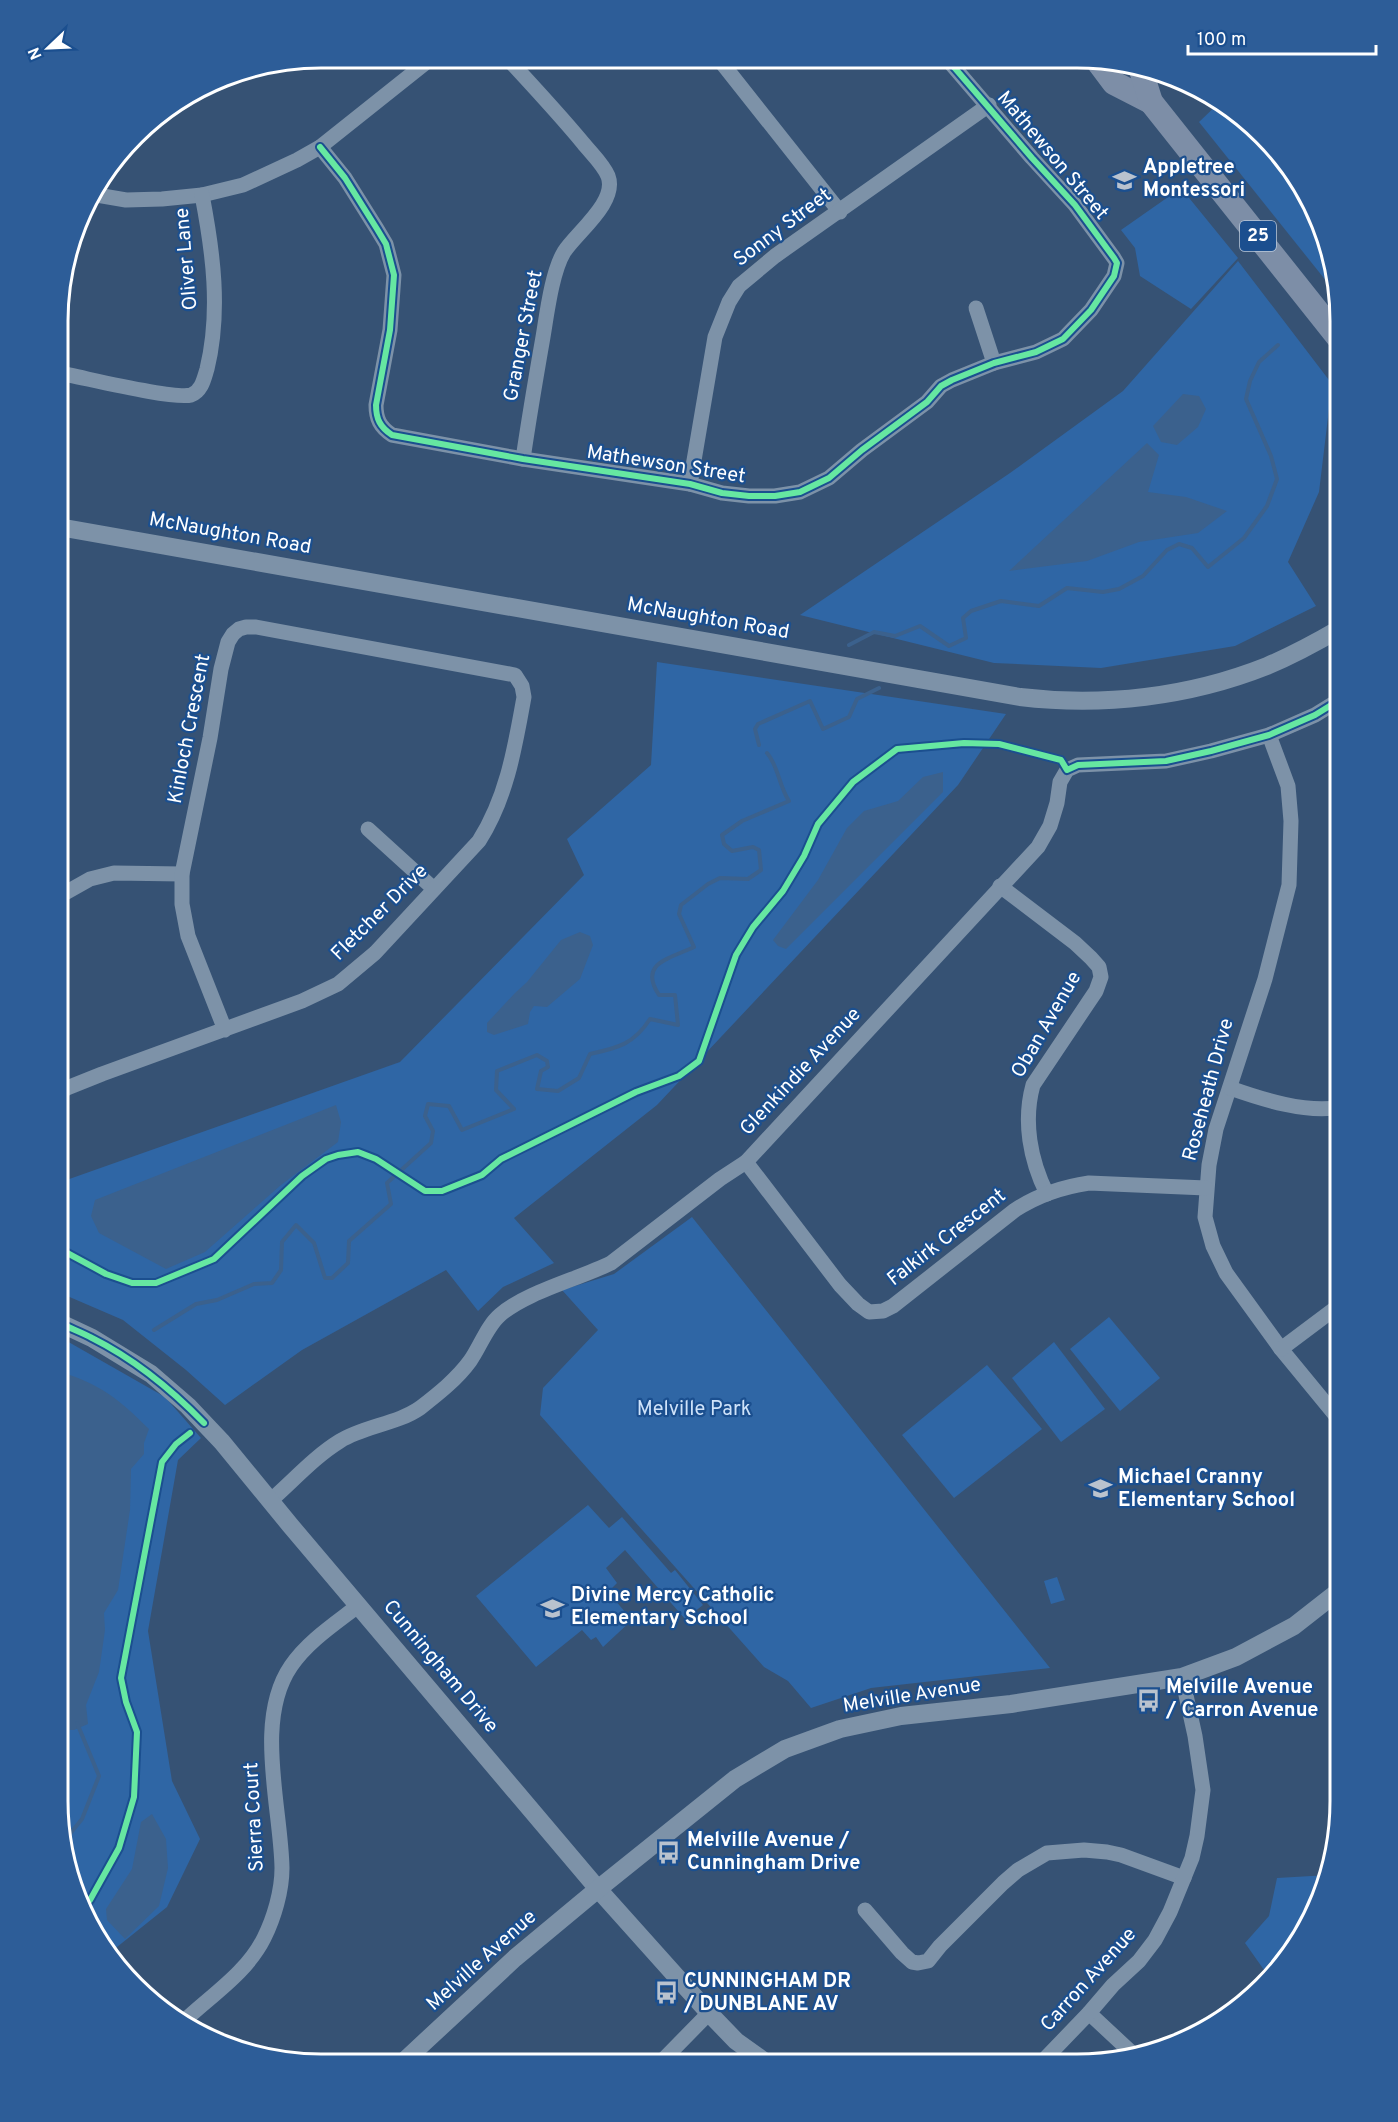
<svg xmlns="http://www.w3.org/2000/svg" width="1398" height="2122" font-family="Overpass,sans-serif">
<style>
.green{fill:#2f66a5}
.water{fill:#3b618d}
.lines{fill:none;stroke-linecap:round;stroke-linejoin:round}
.stream{stroke:#3b618d;stroke-width:4}
.minor{stroke:#7d92a8;stroke-width:15}
.tertiary{stroke:#7d92a8;stroke-width:18}
.primary{stroke:#7d8ea7;stroke-width:24}
.cycleway-casing{stroke:#1b4f8f;stroke-width:10}
.cycleway{stroke:#66e7a1;stroke-width:6}
.labels{text-anchor:middle;dominant-baseline:central;stroke-width:4.5;stroke-linejoin:round;paint-order:stroke}
.shield{fill:#1b4f8f;stroke:#bbcadd;stroke-width:1.5}
.shield-label{font-size:18px;font-weight:bold;fill:#fff}
.street-label{font-size:20px;fill:#fff;stroke:#1b4f8f}
.poi-label{font-size:20px;font-weight:bold;fill:#fff;stroke:#1b4f8f;text-anchor:start}
.park-label{font-size:20px;fill:#cfe3fa;stroke:#1b4f8f}
.rim{fill:none;stroke:#fff;stroke-width:3}
</style>
<rect width="100%" height="100%" fill="#365274"/>
<g class="green">
<path d="M 1221,101 L 1238,112 L 1287,160 L 1321,219 L 1335,292 L 1199,122 Z"/>
<path d="M 1181,188 L 1238,258 L 1191,309 L 1140,276 L 1135,248 L 1121,230 Z"/>
<path d="M 1238,261 L 1332,384 L 1319,492 L 1288,562 L 1316,606 L 1235,646 L 1101,668 L 994,663 L 800,615 L 1010,473 L 1123,391 Z"/>
<path d="M 657,662 L 1006,714 L 958,785 L 657,1105 L 514,1218 L 554,1263 L 503,1287 L 478,1311 L 446,1270 L 302,1350 L 225,1405 L 186,1370 L 123,1320 L 58,1292 L 58,1183 L 400,1062 L 584,875 L 567,839 L 651,765 Z"/>
<path d="M 692,1217 L 1050,1668 L 871,1688 L 811,1708 L 788,1681 L 764,1667 L 540,1415 L 543,1388 L 598,1330 L 562,1290 L 614,1274 Z"/>
<path d="M 1109,1317 L 1160,1378 L 1120,1411 L 1070,1349 Z"/>
<path d="M 58,1336 L 165,1397 L 201,1438 L 178,1460 L 148,1631 L 172,1781 L 200,1839 L 167,1907 L 107,1955 L 77,1903 L 57,1802 Z"/>
<path d="M 1054,1342 L 1105,1409 L 1061,1442 L 1012,1378 Z"/>
<path d="M 987,1365 L 1042,1429 L 954,1498 L 902,1435 Z"/>
<path d="M 588,1505 L 609,1528 L 622,1517 L 671,1573 L 675,1570 L 703,1605 L 685,1619 L 625,1550 L 606,1568 L 617,1583 L 608,1592 L 632,1620 L 603,1647 L 596,1637 L 591,1640 L 582,1630 L 536,1667 L 476,1596 Z"/>
<path d="M 1057,1577 L 1065,1600 L 1051,1604 L 1044,1581 Z"/>
<path d="M 1329,1875 L 1327,1887 L 1296,1948 L 1269,1977 L 1245,1943 L 1269,1916 L 1277,1878 Z"/>
</g>
<g class="water">
<path d="M 1183,394 L 1199,396 L 1206,409 L 1198,427 L 1177,445 L 1161,442 L 1153,426 Z"/>
<path d="M 1147,443 L 1159,455 L 1148,492 L 1186,497 L 1227,511 L 1198,533 L 1139,542 L 1087,561 L 1009,571 Z"/>
<path d="M 943,772 L 943,792 L 786,949 L 778,946 L 773,940 L 818,880 L 847,828 L 864,811 L 898,801 L 923,777 Z"/>
<path d="M 580,932 L 590,936 L 593,945 L 580,979 L 547,1007 L 534,1006 L 530,1012 L 528,1024 L 494,1035 L 487,1032 L 487,1023 L 515,993 L 527,982 L 561,940 Z"/>
<path d="M 336,1105 L 341,1122 L 338,1142 L 281,1185 L 205,1252 L 166,1269 L 99,1233 L 91,1216 L 95,1200 Z"/>
<path d="M 58,1371 C 100,1384 118,1398 149,1429 L 144,1443 L 144,1454 L 131,1469 L 130,1510 L 118,1590 L 104,1613 L 105,1630 L 99,1672 L 86,1705 L 88,1724 L 74,1730 L 57,1730 Z"/>
<path d="M 152,1814 L 166,1839 L 168,1868 L 159,1906 L 125,1939 L 107,1920 L 106,1909 L 132,1869 L 141,1822 Z"/>
</g>
<g class="lines">
<g class="stream">
<path d="M 849,645 L 874,632 L 895,636 L 920,626 L 949,646 L 966,638 L 963,618 L 971,611 L 1001,601 L 1039,606 L 1067,588 L 1103,592 L 1119,589 L 1143,576 L 1167,550 L 1179,544 L 1192,548 L 1208,567 L 1244,538 L 1267,506 L 1277,479 L 1271,456 L 1246,399 L 1250,381 L 1259,362 L 1278,345"/>
<path d="M 759,745 L 755,729 L 758,724 L 810,701 L 823,729 L 849,717 L 857,699 L 879,688"/>
<path d="M 154,1330 L 196,1304 L 217,1300 L 254,1284 L 272,1283 L 281,1270 L 282,1242 L 296,1225 L 314,1243 L 325,1278 L 332,1278 L 348,1263 L 349,1241 L 391,1204 L 387,1183 L 431,1143 L 433,1131 L 425,1116 L 428,1104 L 449,1106 L 462,1130 L 514,1109 L 496,1090 L 497,1071 L 537,1055 L 547,1061 L 548,1067 L 541,1071 L 537,1089 L 558,1091 L 579,1078 L 590,1054 C 618,1048 634,1044 650,1019 L 678,1025 L 675,995 L 659,995 C 638,963 669,959 694,947 L 679,914 L 681,905 L 708,884 L 720,878 L 748,879 L 761,870 L 759,850 L 753,847 L 732,851 L 724,844 L 722,835 L 742,821 L 789,801 C 779,786 778,765 767,753"/>
<path d="M 65,1840 L 82,1819 L 99,1776 L 77,1723"/>
</g>
<g class="minor">
<path d="M 507,58 C 533,86 559,114 583,143 C 591,153 603,164 608,176 C 618,202 576,233 564,252 C 552,272 547,313 543,337 C 536,377 529,418 523,459"/>
<path d="M 718,58 L 840,212"/>
<path d="M 320,147 L 345,178 L 377,229 L 386,244 L 394,275 L 390,330 L 376,405 C 376,419 380,427 392,435 L 523,459 L 690,484 L 722,493 L 749,496 L 775,496 L 800,492 L 829,478 L 862,450 L 927,402 L 941,386 L 952,380 L 994,363 L 1036,352 L 1063,339 L 1091,310 L 1114,276 L 1117,263 L 1114,258 L 1075,205 L 1032,158 L 947,59"/>
<path d="M 91,194 L 126,200 L 162,199 L 202,195 L 243,185 L 297,160 L 320,147 L 433,57"/>
<path d="M 976,308 L 994,363"/>
<path d="M 59,373 C 82,377 174,400 191,395 C 202,391 204,378 207,369 C 221,311 213,252 202,195"/>
<path d="M 690,484 L 715,337 L 729,302 L 739,286 L 775,256 L 989,105"/>
<path d="M 1269,735 L 1288,786 L 1291,821 L 1289,885 L 1265,979 L 1216,1129 L 1209,1165 L 1205,1217 L 1213,1246 L 1226,1273 L 1281,1349 L 1341,1422"/>
<path d="M 368,829 L 434,889"/>
<path d="M 1000,886 L 1075,943 L 1091,958 L 1099,967 L 1101,977 L 1096,991 L 1033,1085 C 1023,1121 1030,1160 1047,1194"/>
<path d="M 58,897 L 90,879 L 114,873 L 182,874"/>
<path d="M 1230,1088 C 1261,1099 1307,1114 1341,1107"/>
<path d="M 58,1094 L 67,1088 L 102,1074 L 302,1001 L 338,984 L 375,953 L 479,841 C 507,797 515,747 524,697 L 522,686 L 515,675 L 256,627 L 246,627 L 239,629 L 233,634 L 228,642 L 221,669 L 210,738 L 182,874 L 182,904 L 188,936 L 225,1030"/>
<path d="M 746,1162 L 840,1285 L 858,1304 L 869,1312 L 883,1311 L 893,1306 L 1015,1210 C 1038,1195 1062,1187 1089,1183 L 1206,1188"/>
<path d="M 1281,1349 L 1341,1304"/>
<path d="M 270,1501 C 293,1481 314,1457 340,1441 C 364,1426 397,1424 420,1408 C 438,1394 457,1379 470,1361 C 480,1347 487,1326 500,1315 C 526,1292 579,1279 611,1263 L 720,1179 L 746,1162 L 1038,847 L 1050,826 L 1057,803 L 1060,782 L 1067,770 L 1078,765 L 1166,761 L 1211,751 L 1269,735 L 1315,715 L 1341,699"/>
<path d="M 865,1910 L 902,1953 L 912,1962 L 918,1963 L 928,1961 L 940,1946 L 1003,1883 L 1018,1870 L 1047,1853 L 1084,1850 L 1107,1852 L 1121,1855 L 1184,1878"/>
<path d="M 1089,2013 L 1133,2054"/>
<path d="M 182,2023 C 210,1996 246,1974 264,1938 C 274,1918 282,1891 282,1868 C 281,1807 254,1720 291,1666 C 308,1641 336,1623 359,1605"/>
<path d="M 659,2064 L 709,2013"/>
<path d="M 1039,2065 L 1089,2013 L 1113,1985 L 1139,1961 L 1155,1940 L 1170,1912 L 1192,1858 L 1197,1836 L 1203,1790 L 1195,1736 L 1182,1677"/>
</g>
<g class="tertiary">
<path d="M 59,527 L 1020,697 C 1103,707 1189,697 1267,666 C 1293,655 1317,642 1341,628"/>
<path d="M 58,1322 L 92,1338 L 151,1374 L 188,1406 L 204,1423 L 222,1442 L 290,1525 L 598,1889 L 709,2013 L 736,2041 L 768,2064"/>
<path d="M 402,2063 L 515,1958 L 598,1889 L 735,1779 L 785,1749 L 840,1729 L 901,1716 L 1011,1704 L 1182,1677 L 1236,1657 L 1294,1626 L 1340,1590"/>
</g>
<g class="primary">
<path d="M 1096,59 L 1114,83 L 1151,102"/>
<path d="M 1140,67 L 1151,102 L 1341,341"/>
</g>
<defs>
<g id="cycleway">
<path d="M 320,147 L 345,178 L 377,229 L 386,244 L 394,275 L 390,330 L 376,405 C 376,419 380,427 392,435 L 523,459 L 690,484 L 722,493 L 749,496 L 775,496 L 800,492 L 829,478 L 862,450 L 927,402 L 941,386 L 952,380 L 994,363 L 1036,352 L 1063,339 L 1091,310 L 1114,276 L 1117,263 L 1114,258 L 1075,205 L 1032,158 L 947,59"/>
<path d="M 58,1248 L 106,1274 L 132,1283 L 156,1283 L 214,1259 L 302,1176 L 326,1159 L 338,1155 L 358,1152 L 376,1159 L 425,1191 L 442,1191 L 482,1175 L 501,1159 L 636,1092 L 679,1076 L 699,1061 L 736,955 L 753,927 L 783,891 L 804,856 L 818,824 L 853,782 L 897,749 L 964,743 L 999,744 L 1061,760 L 1067,770 L 1078,765 L 1166,761 L 1211,751 L 1269,735 L 1315,715 L 1341,699"/>
<path d="M 58,1322 C 69,1328 81,1332 92,1338 C 134,1359 171,1389 204,1423"/>
<path d="M 75,1893 L 86,1905 L 90,1900 L 119,1848 L 134,1797 L 137,1732 L 126,1702 L 121,1678 L 162,1462 L 176,1444 L 190,1433"/>
</g>
</defs>
<use href="#cycleway" class="cycleway-casing"/>
<use href="#cycleway" class="cycleway"/>
</g>
<defs>
<symbol id="school-bare" viewBox="-9 -9 18 18"><path d="M0-5L7-2L0 1L-7-2ZM-4 1L0 2.5L4 1V4Q0 6-4 4Z" fill="#b9c2ce" stroke="#1b4f8f" stroke-width="2.5" paint-order="stroke"/></symbol>
<symbol id="bus-bare" viewBox="-9 -9 18 18"><path d="M-5-6H5V4H4V6H2V4H-2V6H-4V4H-5ZM-3.5-4V0h7V-4ZM-3.5 1.2v1.5H-2V1.2ZM2 1.2v1.5H3.5V1.2Z" fill="#b9c2ce" stroke="#1b4f8f" stroke-width="2.5" paint-order="stroke"/></symbol>
</defs>
<g fill-rule="evenodd">
<use href="#school-bare" x="1108" y="164" width="33" height="33"/>
<use href="#school-bare" x="1084" y="1472" width="33" height="33"/>
<use href="#school-bare" x="536" y="1592" width="33" height="33"/>
<use href="#bus-bare" x="1132" y="1684" width="33" height="33"/>
<use href="#bus-bare" x="652" y="1836" width="33" height="33"/>
<use href="#bus-bare" x="650" y="1976" width="33" height="33"/>
</g>
<g class="labels">
<rect class="shield" x="1240" y="221" width="36" height="30" rx="4.5"/>
<g class="shield-label">
<text x="1258" y="236">25</text>
</g>
<g class="street-label">
<text transform="translate(1052 156) rotate(50)">Mathewson Street</text>
<text transform="translate(783 228) rotate(-37)">Sonny Street</text>
<text transform="translate(187 259) rotate(-95)">Oliver Lane</text>
<text transform="translate(524 336) rotate(-79)">Granger Street</text>
<text transform="translate(666 465) rotate(9)">Mathewson Street</text>
<text transform="translate(230 534) rotate(10)">McNaughton Road</text>
<text transform="translate(708 619) rotate(10)">McNaughton Road</text>
<text transform="translate(190 729) rotate(-79)">Kinloch Crescent</text>
<text transform="translate(380 913) rotate(-45)">Fletcher Drive</text>
<text transform="translate(1047 1025) rotate(-60)">Oban Avenue</text>
<text transform="translate(801 1072) rotate(-47)">Glenkindie Avenue</text>
<text transform="translate(1209 1090) rotate(-75)">Roseheath Drive</text>
<text transform="translate(947 1238) rotate(-38)">Falkirk Crescent</text>
<text transform="translate(440 1667) rotate(50)">Cunningham Drive</text>
<text transform="translate(912 1696) rotate(-9)">Melville Avenue</text>
<text transform="translate(255 1817) rotate(-93)">Sierra Court</text>
<text transform="translate(482 1961) rotate(-42)">Melville Avenue</text>
<text transform="translate(1089 1980) rotate(-48)">Carron Avenue</text>
</g>
<g class="poi-label">
<text x="1143" y="168">Appletree<tspan x="1143" dy="23">Montessori</tspan></text>
<text x="1118" y="1478">Michael Cranny<tspan x="1118" dy="23">Elementary School</tspan></text>
<text x="571" y="1596">Divine Mercy Catholic<tspan x="571" dy="23">Elementary School</tspan></text>
<text x="1166" y="1688">Melville Avenue<tspan x="1166" dy="23">/ Carron Avenue</tspan></text>
<text x="687" y="1841">Melville Avenue /<tspan x="687" dy="23">Cunningham Drive</tspan></text>
<text x="684" y="1982">CUNNINGHAM DR<tspan x="684" dy="23">/ DUNBLANE AV</tspan></text>
</g>
<g class="park-label">
<text x="694" y="1410">Melville Park</text>
</g>
</g>
<path d="M0 0H1398V2122H0ZM321 68H1077A253 253 0 0 1 1330 321V1801A253 253 0 0 1 1077 2054H321A253 253 0 0 1 68 1801V321A253 253 0 0 1 321 68Z" fill="#2d5d98" fill-rule="evenodd"/>
<path class="rim" d="M321 68H1077A253 253 0 0 1 1330 321V1801A253 253 0 0 1 1077 2054H321A253 253 0 0 1 68 1801V321A253 253 0 0 1 321 68Z"/>
<g transform="translate(48 48) rotate(247)" stroke="#1b4f8f" stroke-width="4.5" paint-order="stroke">
<path d="M0-4.5L10 22L0 15L-10 22Z" fill="#ffffff"/>
<text y="-9" font-size="16" font-weight="bold" text-anchor="middle" fill="#ffffff">N</text>
</g>
<path d="M1188 45v9h188v-9" fill="none" stroke="#ffffff" stroke-width="3"/>
<text x="1197" y="45" font-size="18" fill="#ffffff" stroke="#1b4f8f" stroke-width="4.5" paint-order="stroke">100 m</text>
</svg>
